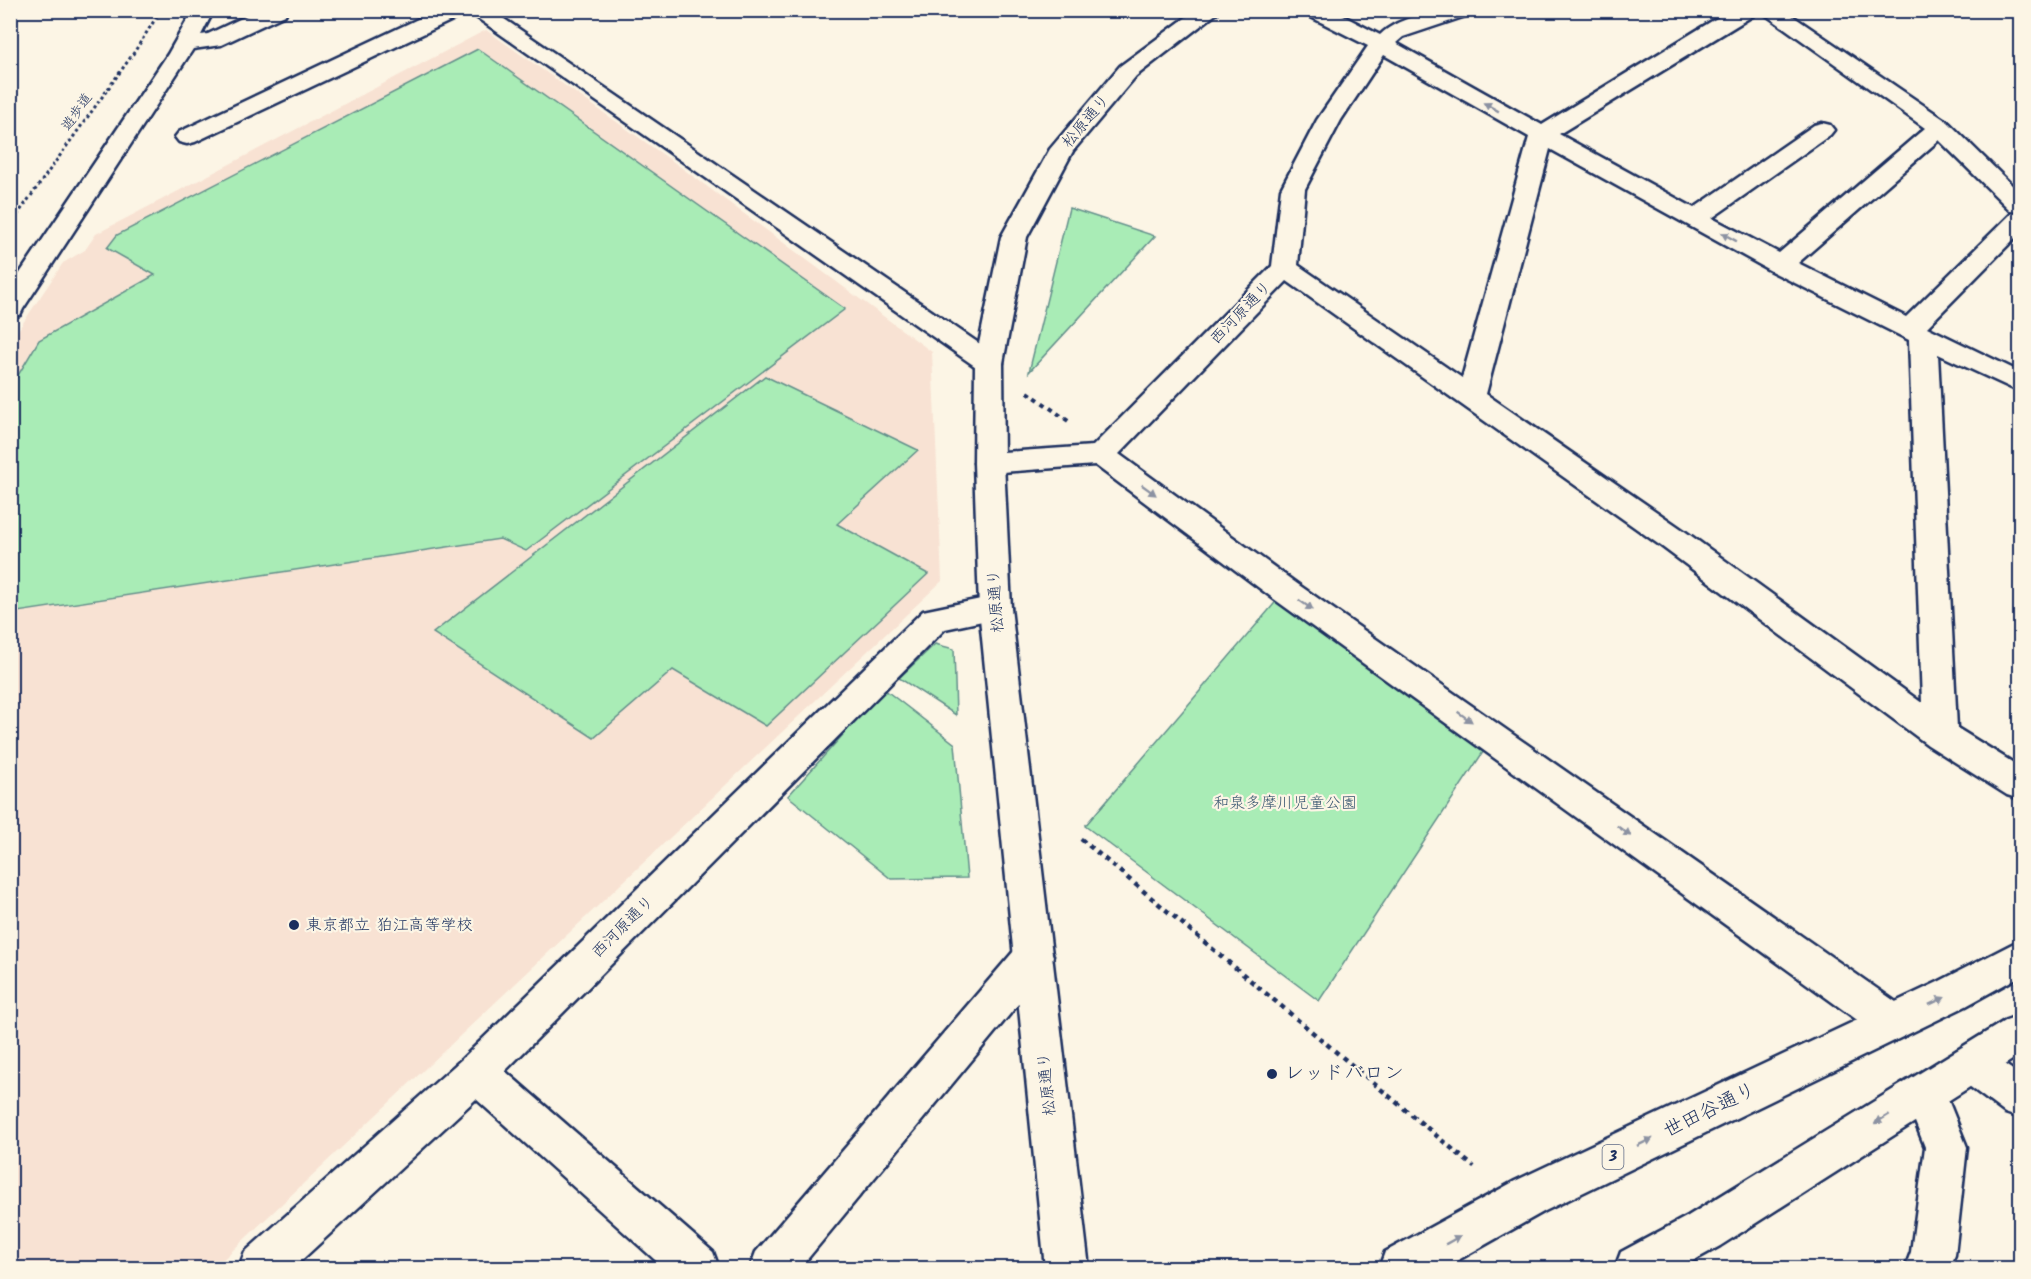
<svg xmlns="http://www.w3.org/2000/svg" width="2031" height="1279" font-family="Kalam,'Klee One',sans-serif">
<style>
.built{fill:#f8e2d3}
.green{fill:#a9ecb6;stroke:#628e8a;stroke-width:1.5}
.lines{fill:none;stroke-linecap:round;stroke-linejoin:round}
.minor-casing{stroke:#1b2f5e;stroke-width:5}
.major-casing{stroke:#1b2f5e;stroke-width:5}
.path-far2{stroke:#1b2f5e;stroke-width:3;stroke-dasharray:3 3;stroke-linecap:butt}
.path-far1{stroke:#1b2f5e;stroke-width:4;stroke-dasharray:4.5 4.5;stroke-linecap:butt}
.path{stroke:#1b2f5e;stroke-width:4.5;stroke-dasharray:5 5;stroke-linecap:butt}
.minor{fill:#fcf5e5;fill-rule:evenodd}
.major{fill:#fcf5e5;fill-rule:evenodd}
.oneway{fill:#8c92a2}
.poi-dot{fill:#1b2f5e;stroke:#fcf5e5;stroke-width:2}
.labels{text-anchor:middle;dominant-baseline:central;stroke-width:4.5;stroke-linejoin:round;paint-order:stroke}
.far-street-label{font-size:14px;fill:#1b2f5e;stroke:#fcf5e5}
.shield{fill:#fcf5e5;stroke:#5e6a86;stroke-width:1.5}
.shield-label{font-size:15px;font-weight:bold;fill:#1b2f5e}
.street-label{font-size:16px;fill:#1b2f5e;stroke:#fcf5e5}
.park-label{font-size:16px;fill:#375570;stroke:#fcf5e5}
.poi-label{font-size:16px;fill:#1b2f5e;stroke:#fcf5e5;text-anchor:start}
.near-poi-label{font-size:20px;fill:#1b2f5e;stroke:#fcf5e5;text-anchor:start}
.near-street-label{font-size:20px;fill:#1b2f5e;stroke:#fcf5e5}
</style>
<rect width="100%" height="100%" fill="#fcf5e5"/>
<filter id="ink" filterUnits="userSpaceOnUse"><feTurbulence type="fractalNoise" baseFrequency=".0167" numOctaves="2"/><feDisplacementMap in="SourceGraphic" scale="12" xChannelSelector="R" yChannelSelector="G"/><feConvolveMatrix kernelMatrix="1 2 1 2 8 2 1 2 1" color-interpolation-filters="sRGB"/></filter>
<g filter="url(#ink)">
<path class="built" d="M 486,30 L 675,163 L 932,352 L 942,581 L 214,1268 L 11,1268 L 11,341 L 63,263 L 85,250 L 96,234 Z"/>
<g class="green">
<path d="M 478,49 L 845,309 L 526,551 L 500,539 L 11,613 L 11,387 L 39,340 L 155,275 L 107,248 L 117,235 Z"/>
<path d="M 1069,208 L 1155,236 L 1029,372 Z"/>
<path d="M 765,376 L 918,450 L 837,524 L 928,574 L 766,726 L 673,670 L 594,738 L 433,633 Z"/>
<path d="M 1285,591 L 1493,737 L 1319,1001 L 1085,826 Z"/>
<path d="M 935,644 L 954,649 L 956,715 L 899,678 Z"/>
<path d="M 884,689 L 955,744 L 967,878 L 891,879 L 788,796 Z"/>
</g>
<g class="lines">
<defs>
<g id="minor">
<path d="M 193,10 L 214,10 L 201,35 L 208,34 L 259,10 L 287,10 L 285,15 L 221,45 L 193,49 L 23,309 L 20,315 L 10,317 L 10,288 L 168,54 Z"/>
<path d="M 437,10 L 465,10 L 463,15 L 195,142 L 187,144 L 179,142 L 175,137 L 179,132 Z"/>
<path d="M 466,10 L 491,10 L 999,357 L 1003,363 L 999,369 L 989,372 L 979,369 Z"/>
<path d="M 1305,10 L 1332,10 L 1380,35 C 1401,14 1443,10 1471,10 L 1469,15 L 1403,37 L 1396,43 L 1542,125 L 1730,10 L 1756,10 L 1754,15 L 1559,134 L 1694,208 L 1814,125 L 1822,123 L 1830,125 L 1834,130 L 1830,135 L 1712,218 L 1779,253 L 1925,128 L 1759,10 L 1784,10 L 1948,122 L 2020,193 L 2020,233 L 1927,327 L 2020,372 L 2020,392 L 1938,354 L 1957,728 L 2020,767 L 2020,799 L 2007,795 L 1928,745 L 1661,546 L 1287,281 L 1119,454 L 1296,583 L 1906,1009 L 1912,1022 L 1906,1035 L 1892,1040 L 1878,1035 L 1274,599 L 1095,465 L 989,473 L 978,470 L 974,463 L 978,456 L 989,453 L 1093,446 L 1272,266 L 1281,189 L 1317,120 L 1368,46 L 1307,15 ZM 1384,55 L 1529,137 L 1462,378 L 1298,265 L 1305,189 L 1341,120 ZM 1939,140 L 2011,211 L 2016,212 L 2011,214 L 1906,317 L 1798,263 ZM 1550,149 L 1771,271 L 1909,340 L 1922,703 L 1683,530 L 1486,394 Z"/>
<path d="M 995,596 L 1006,600 L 1011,608 L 1006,616 L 945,629 L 505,1071 L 713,1252 L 719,1268 L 664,1268 L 476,1099 L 293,1268 L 239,1268 L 245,1252 L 462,1059 L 923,611 Z"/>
<path d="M 1034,939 L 1048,944 L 1053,956 L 1048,968 L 800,1268 L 750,1268 L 756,1252 L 1020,944 Z"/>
<path d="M 1971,1045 L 1985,1051 L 2020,1075 L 2020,1118 L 2005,1113 L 1957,1077 L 1951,1064 L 1957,1051 Z"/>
<path d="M 1925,1075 L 1940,1080 L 1967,1147 L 1955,1255 L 1950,1268 L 1905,1268 L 1911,1252 L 1925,1147 L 1904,1094 L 1910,1080 Z"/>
</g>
<g id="major">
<path d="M 1196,10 L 1221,10 L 1136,76 L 1073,151 L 1027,237 L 1003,363 L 1004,463 L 1011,608 L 1089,1268 L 1045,1268 L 979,608 L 974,463 L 975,363 L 1001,237 L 1050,149 L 1120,66 Z"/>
<path d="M 2020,940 L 2020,976 L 1966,1006 L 1545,1211 L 1444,1268 L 1379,1268 L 1385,1252 L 1515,1181 L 1938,982 Z"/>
<path d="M 2020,1015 L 2020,1055 L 1720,1246 L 1680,1268 L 1615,1268 L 1621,1252 L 1688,1216 L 2006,1020 Z"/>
</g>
</defs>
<use href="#minor" class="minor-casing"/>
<use href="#major" class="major-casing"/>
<path class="path-far2" d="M 10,225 L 133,54 L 161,10"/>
<path class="path-far1" d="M 1028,392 L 1071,423"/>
<path class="path" d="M 1081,839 L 1474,1167"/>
<use href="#minor" class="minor"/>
<use href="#major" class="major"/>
</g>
<defs><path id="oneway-solid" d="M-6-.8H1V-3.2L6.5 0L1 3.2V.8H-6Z" transform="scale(1.5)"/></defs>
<g class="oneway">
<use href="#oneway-solid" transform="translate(1491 107) rotate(-151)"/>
<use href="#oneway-solid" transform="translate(1729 237) rotate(-151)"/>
<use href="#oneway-solid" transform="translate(1149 490) rotate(36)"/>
<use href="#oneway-solid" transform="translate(1306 605) rotate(35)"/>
<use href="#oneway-solid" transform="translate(1465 717) rotate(35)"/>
<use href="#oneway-solid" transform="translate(1624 831) rotate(36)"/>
<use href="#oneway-solid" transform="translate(1937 1001) rotate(-25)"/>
<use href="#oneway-solid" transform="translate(1882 1119) rotate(148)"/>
<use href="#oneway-solid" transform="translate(1645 1142) rotate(-26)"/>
<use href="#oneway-solid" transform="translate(1453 1240) rotate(-29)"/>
</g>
</g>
<g class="poi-dot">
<circle cx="294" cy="925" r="6"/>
<circle cx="1272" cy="1074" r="6"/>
</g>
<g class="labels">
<g class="far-street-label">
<text transform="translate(77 112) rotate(-55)">遊歩道</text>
</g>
<rect class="shield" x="1602.5" y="1145" width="21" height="24" rx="4.5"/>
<g class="shield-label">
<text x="1613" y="1157">3</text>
</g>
<g class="street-label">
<text transform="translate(1086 121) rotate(-50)">松原通り</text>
<text transform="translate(1241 313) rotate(-46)">西河原通り</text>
<text transform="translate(996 601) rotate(-94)">松原通り</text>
<text transform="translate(623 927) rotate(-45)">西河原通り</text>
<text transform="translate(1047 1084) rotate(-96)">松原通り</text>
</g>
<g class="park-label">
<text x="1285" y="803">和泉多摩川児童公園</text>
</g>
<g class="poi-label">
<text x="306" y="925">東京都立 狛江高等学校</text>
</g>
<g class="near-poi-label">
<text x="1284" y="1074">レッドバロン</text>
</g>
<g class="near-street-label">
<text transform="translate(1710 1111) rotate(-26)">世田谷通り</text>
</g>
</g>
<rect width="2031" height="1279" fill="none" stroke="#fcf5e5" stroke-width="36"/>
<rect x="18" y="18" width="1995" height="1243" fill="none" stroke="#1b2f5e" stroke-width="2" filter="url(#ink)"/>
</svg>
